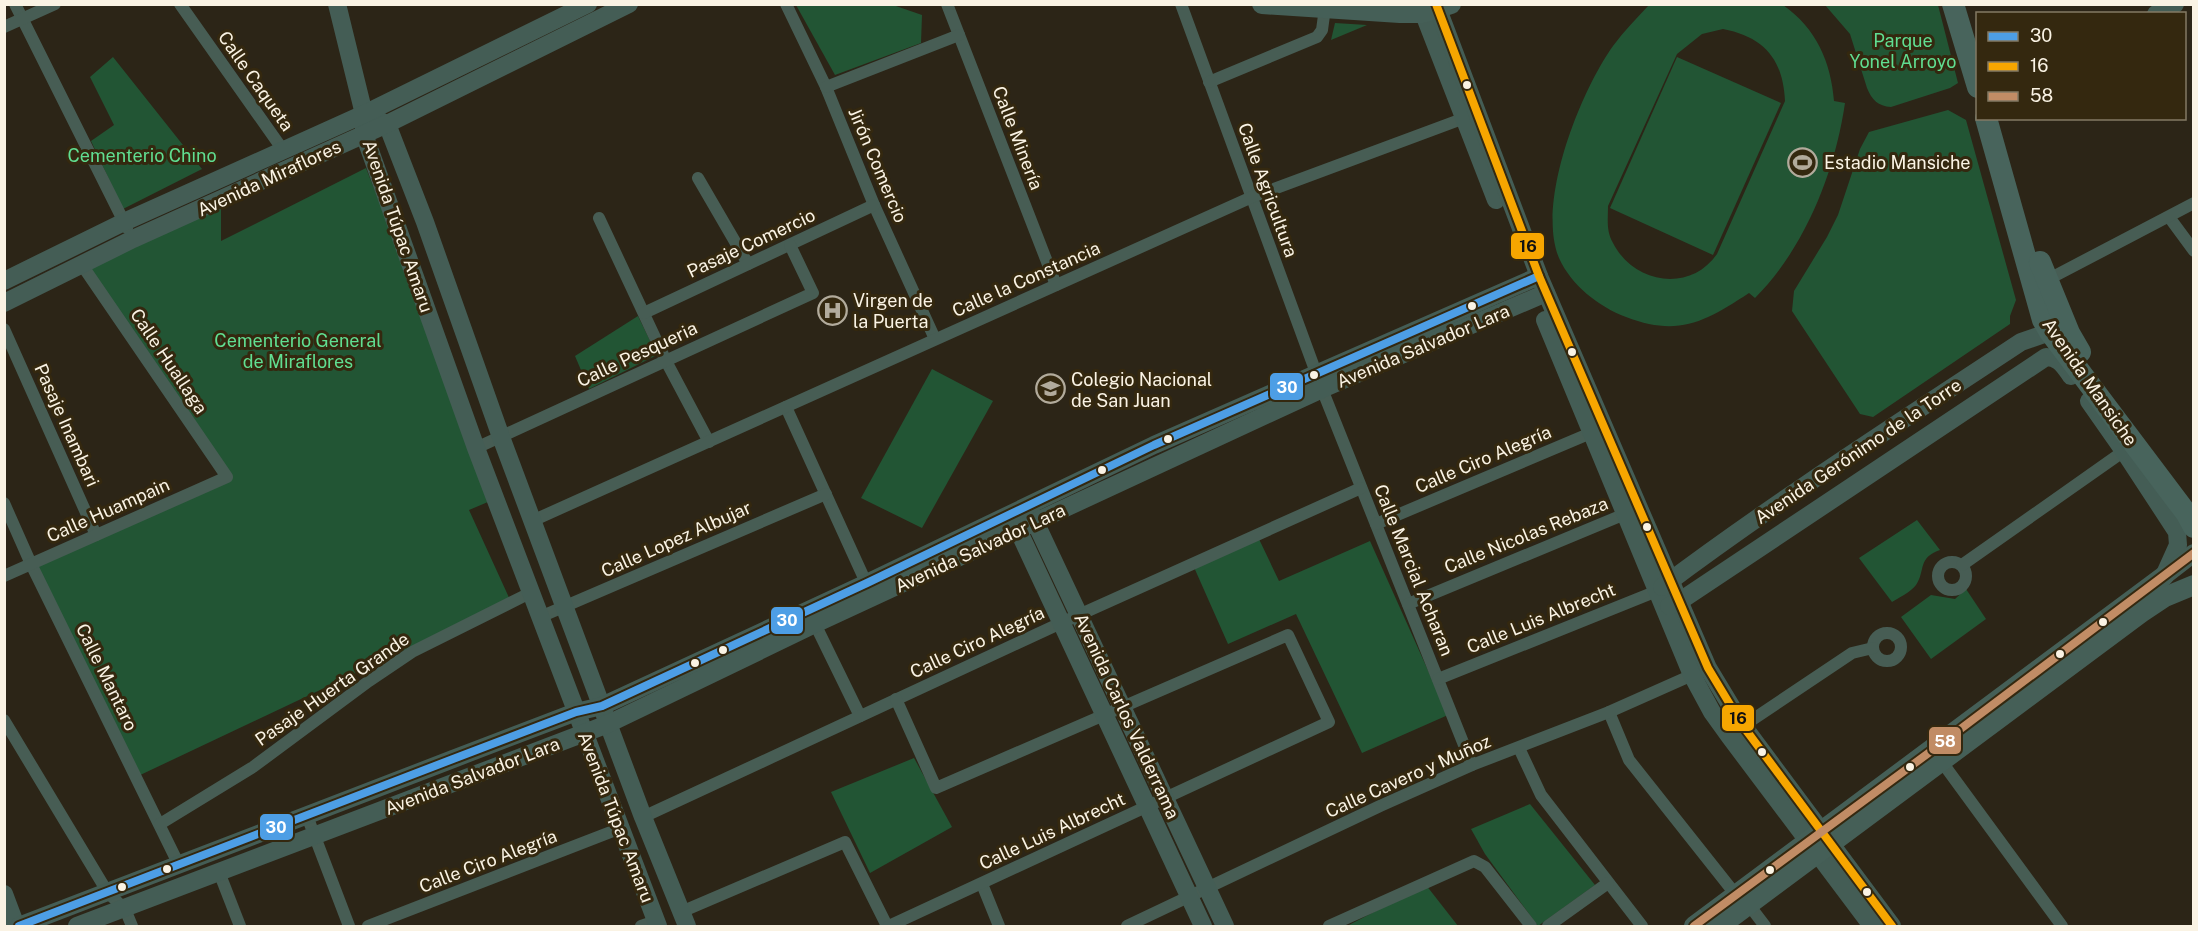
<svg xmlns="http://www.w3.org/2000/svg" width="2198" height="931" font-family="'Public Sans',sans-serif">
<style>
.green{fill:#225534;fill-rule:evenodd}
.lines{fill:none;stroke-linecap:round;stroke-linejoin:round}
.street{stroke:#475d54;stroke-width:12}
.secondary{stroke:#445d55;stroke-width:18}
.primary{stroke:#455f57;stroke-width:20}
.highway{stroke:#48645c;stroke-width:22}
.bus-1-casing{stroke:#34280f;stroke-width:12}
.bus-2-casing{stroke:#34280f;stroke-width:12}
.bus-3-casing{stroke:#34280f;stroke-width:12}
.bus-1{stroke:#4d9ee5;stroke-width:8}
.bus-2{stroke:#f7a600;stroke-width:8}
.bus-3{stroke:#c18c65;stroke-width:8}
.bus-dot{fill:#faf3e4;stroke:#34280f;stroke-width:2}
.labels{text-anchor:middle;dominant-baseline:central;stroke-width:6;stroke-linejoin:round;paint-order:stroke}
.park-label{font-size:18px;fill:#60de91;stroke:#34280f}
.street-label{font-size:18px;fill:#faf3e4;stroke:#34280f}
.poi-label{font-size:18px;fill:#faf3e4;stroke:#34280f;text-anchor:start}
.line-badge{stroke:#34280f;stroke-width:2}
.badge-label{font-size:16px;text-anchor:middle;font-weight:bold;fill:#fff}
.pale-badge-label{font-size:16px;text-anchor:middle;font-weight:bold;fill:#111}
</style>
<rect width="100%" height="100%" fill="#2c2517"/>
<g class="green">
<path d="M 796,5 L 893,5 L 922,15 L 921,43 L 835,75 Z"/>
<path d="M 1649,5 L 1783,5 C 1816,28 1831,62 1834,101 L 1845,103 C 1835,172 1805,248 1755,298 L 1749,293 C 1705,322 1678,337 1626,317 C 1599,307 1571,285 1559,258 C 1536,203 1580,92 1613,46 C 1624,31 1637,18 1649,5 ZM 1723,29 C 1764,37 1783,59 1785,101 L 1717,254 C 1690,293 1634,284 1613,243 C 1606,231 1608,219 1608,206 L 1677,54 L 1702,34 Z"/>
<path d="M 1825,5 L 1938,5 L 1958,83 L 1950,88 L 1891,107 C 1878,106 1872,100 1867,88 L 1850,34 Z"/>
<path d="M 1335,23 L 1367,25 L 1331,40 Z"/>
<path d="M 113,57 L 202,169 L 123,209 L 91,141 L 114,125 L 90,77 Z"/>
<path d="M 1677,57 L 1781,103 L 1713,255 L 1610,208 Z"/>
<path d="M 1948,110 L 1966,120 L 2016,300 L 2010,316 L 2010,324 L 1873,417 L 1860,414 L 1792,311 L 1794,291 L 1827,237 L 1838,215 L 1860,149 L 1869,132 Z"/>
<path d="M 366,168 L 495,499 L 469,510 L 511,602 L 392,656 L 136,777 L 31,564 L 226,477 L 82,265 L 221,200 L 221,241 Z"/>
<path d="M 638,316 L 657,355 L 589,389 L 575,356 Z"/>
<path d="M 932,369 L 993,401 L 922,528 L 861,498 Z"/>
<path d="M 1917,520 L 1940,550 C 1917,558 1926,570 1916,585 C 1911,592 1898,598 1892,602 L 1859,558 Z"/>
<path d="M 1258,537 L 1279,581 L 1370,541 L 1448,715 L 1362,753 L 1296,614 L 1228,644 L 1193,565 Z"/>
<path d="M 1966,589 L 1986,619 L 1931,659 L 1901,617 L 1931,595 L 1955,599 Z"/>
<path d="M 914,758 L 952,827 L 870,873 L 831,792 Z"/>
<path d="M 1530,804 L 1595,885 L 1538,926 L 1485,854 L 1471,829 Z"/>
<path d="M 1426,885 L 1458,926 L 1347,926 Z"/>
</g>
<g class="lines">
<g class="street">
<path d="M 15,4 L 127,228"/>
<path d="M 180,4 L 283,150"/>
<path d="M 786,4 L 826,87 L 874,205 L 935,339"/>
<path d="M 947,4 L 1056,285"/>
<path d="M 1181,4 L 1322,389 L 1472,765"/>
<path d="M 4,27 L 55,4"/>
<path d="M 1209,82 L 1317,37 L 1322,30 L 1325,8"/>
<path d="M 826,87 L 959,35"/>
<path d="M 698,178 L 748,264"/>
<path d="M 2169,217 L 2194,251"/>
<path d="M 599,218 L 666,361 L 709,442"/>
<path d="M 2047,280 L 2194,203"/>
<path d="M 644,313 L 874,205"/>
<path d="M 4,329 L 96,535"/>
<path d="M 786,407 L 869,589"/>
<path d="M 476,448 L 813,293 L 790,245"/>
<path d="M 4,503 L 31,564 L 179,865"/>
<path d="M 532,521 L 1252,197 L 1470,116"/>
<path d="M 1376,524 L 1598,430"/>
<circle cx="1952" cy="576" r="14"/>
<path d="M 1962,565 L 2124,451"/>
<path d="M 4,576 L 227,477 L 82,265"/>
<path d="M 1408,604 L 1625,514"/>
<path d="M 540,617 L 826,494"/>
<path d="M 815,624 L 860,716"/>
<circle cx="1887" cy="647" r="14"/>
<path d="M 1438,679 L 1657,591"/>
<path d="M 1609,712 L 1629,760 L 1736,895 L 1749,905 L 1765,926"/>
<path d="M 4,720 L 108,893 L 125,909 L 132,926"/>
<path d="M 1743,726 L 1852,653 L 1873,648"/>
<path d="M 1519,748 L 1541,795 L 1642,926"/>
<path d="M 1939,758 L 2062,926"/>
<path d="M 307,816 L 349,926"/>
<path d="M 643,817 L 1061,623 L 1361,488"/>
<path d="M 160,824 L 253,767 L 369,681 L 412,652 L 530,593"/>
<path d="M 219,872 L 240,926"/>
<path d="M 982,884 L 999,926"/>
<path d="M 681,912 L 845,842 L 887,926"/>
<path d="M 368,926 L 621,828"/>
<path d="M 641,926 L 656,921"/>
<path d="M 889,926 L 1329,722 L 1288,635 L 936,788 L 896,699"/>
<path d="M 1127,926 L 1380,806 L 1472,765 L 1609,712 L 1699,672"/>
<path d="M 1329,926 L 1474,861 L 1485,867 L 1531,926"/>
<path d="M 1548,926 L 1608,883"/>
</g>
<g class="secondary">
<path d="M 337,4 L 364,114 L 364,134 L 476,448 L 658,926"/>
<path d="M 1420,4 L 1496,200"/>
<path d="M 1436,4 L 1539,276 L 1708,668 L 1743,726 L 1892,926"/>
<path d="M 2156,14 L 2175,4"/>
<path d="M 364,114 L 387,124 L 425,222 L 501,437 L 643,817 L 687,926"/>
<path d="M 4,281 L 124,222 L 364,114 L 588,4"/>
<path d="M 4,303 L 133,239 L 387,124 L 629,4"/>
<path d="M 1545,320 L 1692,675 L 1712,712 L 1730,737 L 1872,926"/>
<path d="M 2089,401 L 2124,451 L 2177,532 L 2178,545 L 2164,576"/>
<path d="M 1031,513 L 1225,926"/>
<path d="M 1013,519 L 1203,926"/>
<path d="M 2168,573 L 2194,553"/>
<path d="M 1662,587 C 1778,500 1900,422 2021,342 L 2050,332 L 2061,332"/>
<path d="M 1669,606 L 1680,601 L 2046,357 C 2059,357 2064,366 2071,376"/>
<path d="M 4,894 L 16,926"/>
<path d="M 19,926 L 453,759 L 576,712 L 602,706 L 867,583 L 1154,445 L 1539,276"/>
<path d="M 77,926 L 608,724 L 815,624 L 1322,389 L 1546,293"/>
</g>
<g class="primary">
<path d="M 1262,4 L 1400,13 L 1423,13 L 1451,4"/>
<path d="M 1694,926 L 2164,576"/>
<path d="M 1720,926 L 2141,613 L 2165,597 L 2194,585"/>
</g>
<g class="highway">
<path d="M 1953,4 L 1978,87"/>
<path d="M 1986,118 L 2043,320 L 2050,332 L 2187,514 L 2194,527"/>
<path d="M 2040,262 L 2069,333 L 2080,352"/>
</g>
<defs>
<path id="bus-1" d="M 19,926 L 453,759 L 576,712 L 602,706 L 867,583 L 1154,445 L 1539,276"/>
<path id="bus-2" d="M 1436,4 L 1539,276 L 1708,668 L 1743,726 L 1892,926"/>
<path id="bus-3" d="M 1694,926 L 1934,749 L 2194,553"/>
</defs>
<use href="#bus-1" class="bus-1-casing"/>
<use href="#bus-2" class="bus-2-casing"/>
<use href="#bus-3" class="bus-3-casing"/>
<use href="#bus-1" class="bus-1"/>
<use href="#bus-2" class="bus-2"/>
<use href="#bus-3" class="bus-3"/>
</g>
<defs>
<symbol id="stadium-ring" viewBox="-11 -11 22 22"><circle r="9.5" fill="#34280f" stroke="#b2ab9c" stroke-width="1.5"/><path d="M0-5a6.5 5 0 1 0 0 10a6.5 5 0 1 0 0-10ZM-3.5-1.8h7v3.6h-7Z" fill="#b2ab9c"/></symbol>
<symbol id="hospital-ring" viewBox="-11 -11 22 22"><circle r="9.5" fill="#34280f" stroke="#b2ab9c" stroke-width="1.5"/><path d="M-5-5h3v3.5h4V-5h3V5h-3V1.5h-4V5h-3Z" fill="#b2ab9c"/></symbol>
<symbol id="school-ring" viewBox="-11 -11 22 22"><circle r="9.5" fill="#34280f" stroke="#b2ab9c" stroke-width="1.5"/><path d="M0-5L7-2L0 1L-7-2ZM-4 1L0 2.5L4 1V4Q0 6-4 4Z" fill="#b2ab9c"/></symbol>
</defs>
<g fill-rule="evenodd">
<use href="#stadium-ring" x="1786" y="146" width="33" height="33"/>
<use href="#hospital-ring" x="816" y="294" width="33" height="33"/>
<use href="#school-ring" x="1034" y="372" width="33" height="33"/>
</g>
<g class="bus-dot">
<circle cx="1467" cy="85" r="5"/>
<circle cx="1472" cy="306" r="5"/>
<circle cx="1572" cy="352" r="5"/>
<circle cx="1314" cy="375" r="5"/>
<circle cx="1168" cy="439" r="5"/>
<circle cx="1102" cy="470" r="5"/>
<circle cx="1647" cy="527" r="5"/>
<circle cx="2103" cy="622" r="5"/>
<circle cx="723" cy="650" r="5"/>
<circle cx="2060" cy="654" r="5"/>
<circle cx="695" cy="663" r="5"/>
<circle cx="1762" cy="752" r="5"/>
<circle cx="1910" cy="767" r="5"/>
<circle cx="167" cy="869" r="5"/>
<circle cx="1770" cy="870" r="5"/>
<circle cx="122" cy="887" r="5"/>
<circle cx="1867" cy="892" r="5"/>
</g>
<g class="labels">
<g class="park-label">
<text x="1903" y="40">Parque<tspan x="1903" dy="21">Yonel Arroyo</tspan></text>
<text x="142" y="155">Cementerio Chino</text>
<text x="298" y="340">Cementerio General<tspan x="298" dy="21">de Miraflores</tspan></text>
</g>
<g class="street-label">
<text transform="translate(256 81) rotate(55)">Calle Caqueta</text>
<text transform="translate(1018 138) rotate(69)">Calle Minería</text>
<text transform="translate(878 165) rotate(67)">Jirón Comercio</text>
<text transform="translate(269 178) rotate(-25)">Avenida Miraflores</text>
<text transform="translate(1268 190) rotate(70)">Calle Agricultura</text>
<text transform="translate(398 226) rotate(71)">Avenida Túpac Amaru</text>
<text transform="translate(751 243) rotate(-25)">Pasaje Comercio</text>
<text transform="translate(1026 279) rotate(-24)">Calle la Constancia</text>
<text transform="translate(1423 346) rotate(-23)">Avenida Salvador Lara</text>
<text transform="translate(637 354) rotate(-25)">Calle Pesqueria</text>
<text transform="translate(169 361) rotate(56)">Calle Huallaga</text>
<text transform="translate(2090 382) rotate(55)">Avenida Mansiche</text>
<text transform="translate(67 425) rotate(66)">Pasaje Inambari</text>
<text transform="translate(1858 451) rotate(-34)">Avenida Gerónimo de la Torre</text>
<text transform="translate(1483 459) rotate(-23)">Calle Ciro Alegría</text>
<text transform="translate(108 510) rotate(-24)">Calle Huampain</text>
<text transform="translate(1526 535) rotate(-22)">Calle Nicolas Rebaza</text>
<text transform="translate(676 539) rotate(-24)">Calle Lopez Albujar</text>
<text transform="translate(980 548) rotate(-25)">Avenida Salvador Lara</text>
<text transform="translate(1414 570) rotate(68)">Calle Marcial Acharan</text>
<text transform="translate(1541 618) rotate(-22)">Calle Luis Albrecht</text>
<text transform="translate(977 642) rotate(-25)">Calle Ciro Alegría</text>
<text transform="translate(107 677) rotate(64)">Calle Mantaro</text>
<text transform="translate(332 689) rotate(-35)">Pasaje Huerta Grande</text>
<text transform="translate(1127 716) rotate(65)">Avenida Carlos Valderrama</text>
<text transform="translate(472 776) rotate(-21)">Avenida Salvador Lara</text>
<text transform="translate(1408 776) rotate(-24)">Calle Cavero y Muñoz</text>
<text transform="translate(616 817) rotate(69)">Avenida Túpac Amaru</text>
<text transform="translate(1052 831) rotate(-25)">Calle Luis Albrecht</text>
<text transform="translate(488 861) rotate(-21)">Calle Ciro Alegría</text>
</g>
<g class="poi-label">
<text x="1824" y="162">Estadio Mansiche</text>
<text x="853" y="300">Virgen de<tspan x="853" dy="21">la Puerta</tspan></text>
<text x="1071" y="379">Colegio Nacional<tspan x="1071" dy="21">de San Juan</tspan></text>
</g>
</g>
<g class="line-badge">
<rect x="1510" y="232" width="35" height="28" rx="6" fill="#f7a600"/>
<rect x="1269" y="372" width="35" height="29" rx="6" fill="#4d9ee5"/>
<rect x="770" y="606" width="34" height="29" rx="6" fill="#4d9ee5"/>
<rect x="1721" y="704" width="34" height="28" rx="6" fill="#f7a600"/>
<rect x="1928" y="726" width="34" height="29" rx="6" fill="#c18c65"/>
<rect x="259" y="813" width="35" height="28" rx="6" fill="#4d9ee5"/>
</g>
<g class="badge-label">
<text x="1287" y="393">30</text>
<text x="787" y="626">30</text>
<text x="1945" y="747">58</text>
<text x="276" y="833">30</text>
</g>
<g class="pale-badge-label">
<text x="1528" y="252">16</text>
<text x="1738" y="724">16</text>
</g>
<rect width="2198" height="931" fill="none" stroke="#faf3e4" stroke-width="12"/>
<rect x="1976" y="12" width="210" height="108" fill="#34280f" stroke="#837964" stroke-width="1.5"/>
<rect x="1988" y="32" width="30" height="9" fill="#4d9ee5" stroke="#837964" stroke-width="1.5"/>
<text x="2030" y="42" font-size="18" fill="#faf3e4">30</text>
<rect x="1988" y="62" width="30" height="9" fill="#f7a600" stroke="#837964" stroke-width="1.5"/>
<text x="2030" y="72" font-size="18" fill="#faf3e4">16</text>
<rect x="1988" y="92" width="30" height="9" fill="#c18c65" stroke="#837964" stroke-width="1.5"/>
<text x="2030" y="102" font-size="18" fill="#faf3e4">58</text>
</svg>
